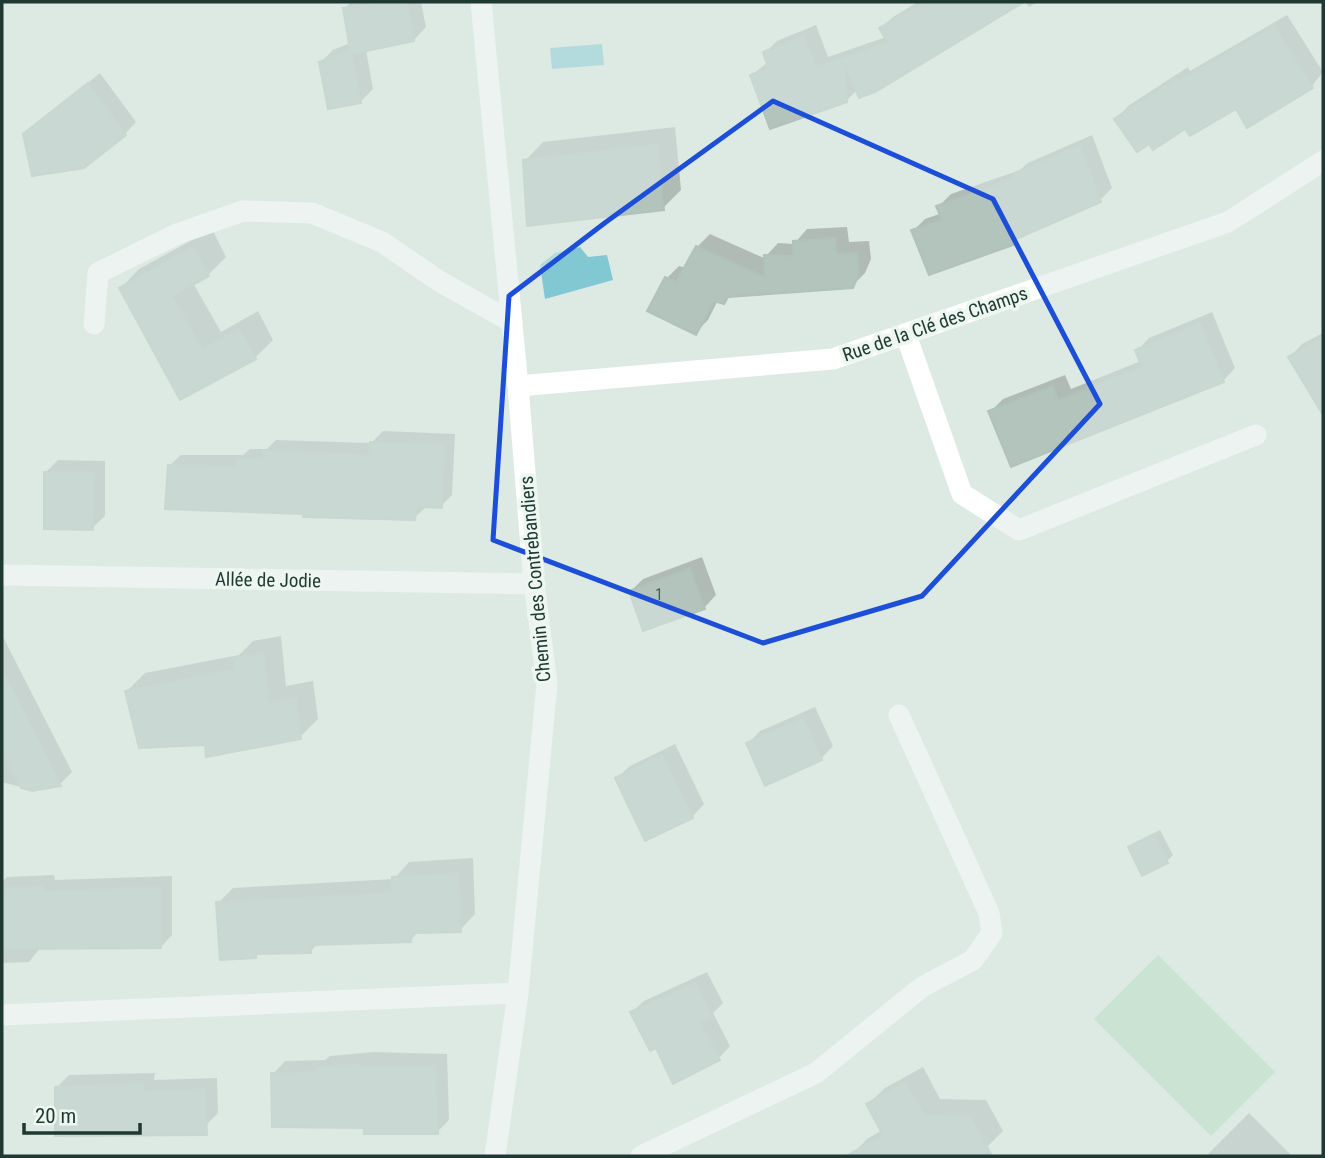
<svg xmlns="http://www.w3.org/2000/svg" width="1325" height="1158" font-family="'Roboto Condensed',sans-serif">
<style>
.green{fill:#b4dcbe}
.water{fill:#81c8d2}
.shadow{fill:#0003}
.building{fill:#b2c4bc;stroke:#afc3ba;stroke-width:2}
.lines{fill:none;stroke-linecap:round;stroke-linejoin:round}
.minor{stroke:#fff;stroke-width:21}
.marked{fill:none;stroke:#1d4ed8;stroke-width:5;stroke-linejoin:round}
.labels{text-anchor:middle;dominant-baseline:central;stroke-width:7;stroke-linejoin:round;paint-order:stroke}
.number-label{font-size:16px;fill:#435c54}
.street-label{font-size:19px;fill:#1e3931;stroke:#edf6f1}
</style>
<rect width="100%" height="100%" fill="#ddeae4"/>
<path class="green" d="M 1158,955 L 1275,1072 L 1211,1136 L 1094,1019 Z"/>
<g class="water">
<path d="M 602,44 L 604,65 L 552,69 L 550,48 Z"/>
<path d="M 580,247 L 588,257 L 607,255 L 613,280 L 545,299 L 540,265 L 555,253 Z"/>
</g>
<g class="shadow">
<path d="M 351,2 L 421,2 L 426,27 L 414,40 L 366,50 L 373,89 L 360,102 L 321,62 L 333,50 L 350,43 L 345,8 Z"/>
<path d="M 918,2 L 1020,2 L 874,91 L 857,90 L 846,101 L 752,75 L 768,62 L 765,53 L 777,41 L 816,25 L 828,57 L 886,37 L 881,28 L 893,17 Z"/>
<path d="M 1025,2 L 1038,2 L 1029,7 Z"/>
<path d="M 1287,15 L 1323,72 L 1312,86 L 1236,106 L 1149,142 L 1116,119 L 1128,106 L 1188,67 L 1190,71 Z"/>
<path d="M 100,73 L 136,122 L 125,134 L 25,134 Z"/>
<path d="M 675,127 L 681,190 L 663,208 L 525,161 L 543,142 Z"/>
<path d="M 1092,135 L 1112,188 L 1100,200 L 1020,235 L 1012,243 L 913,231 L 925,219 L 942,213 L 939,206 L 951,194 L 1020,170 L 1028,163 Z"/>
<path d="M 847,227 L 849,242 L 869,241 L 871,259 L 865,273 L 852,286 L 731,295 L 724,302 L 718,300 L 708,320 L 695,333 L 667,278 L 679,266 L 686,268 L 697,247 L 710,234 L 766,259 L 766,256 L 778,243 L 794,244 L 807,229 Z"/>
<path d="M 212,229 L 226,257 L 208,275 L 193,283 L 221,332 L 258,311 L 273,340 L 255,358 L 181,397 L 121,288 L 139,269 Z"/>
<path d="M 1212,312 L 1235,368 L 1223,381 L 990,412 L 1003,399 L 1065,375 L 1071,389 L 1141,361 L 1137,351 L 1149,338 Z"/>
<path d="M 1323,333 L 1323,402 L 1319,404 L 1290,357 L 1302,344 Z"/>
<path d="M 383,431 L 455,434 L 452,495 L 441,506 L 426,507 L 414,518 L 304,512 L 169,466 L 181,455 L 243,455 L 250,449 L 267,449 L 276,440 L 371,443 Z"/>
<path d="M 58,460 L 105,461 L 105,516 L 92,528 L 45,473 Z"/>
<path d="M 702,557 L 716,595 L 704,608 L 631,591 L 643,579 Z"/>
<path d="M 2,635 L 72,772 L 60,784 L 32,790 L 2,782 Z"/>
<path d="M 281,636 L 286,686 L 313,681 L 318,719 L 300,737 L 207,744 L 127,691 L 145,673 L 239,655 L 253,641 Z"/>
<path d="M 815,707 L 833,746 L 821,759 L 748,744 L 760,731 Z"/>
<path d="M 675,744 L 704,804 L 692,817 L 617,778 L 630,766 Z"/>
<path d="M 1160,830 L 1173,855 L 1167,861 L 1130,848 L 1136,842 Z"/>
<path d="M 473,858 L 475,914 L 460,930 L 419,931 L 410,940 L 318,943 L 311,951 L 259,953 L 255,956 L 218,903 L 233,888 L 394,879 L 409,862 Z"/>
<path d="M 54,875 L 55,880 L 172,876 L 172,935 L 161,947 L 41,947 L 29,962 L 2,963 L 2,882 L 7,877 Z"/>
<path d="M 707,972 L 723,1003 L 713,1013 L 730,1046 L 719,1058 L 632,1012 L 644,1001 Z"/>
<path d="M 374,1052 L 447,1054 L 449,1120 L 437,1132 L 366,1126 L 273,1074 L 285,1061 L 325,1060 L 330,1056 Z"/>
<path d="M 923,1067 L 940,1099 L 986,1100 L 1003,1131 L 987,1147 L 970,1156 L 851,1156 L 867,1139 L 882,1130 L 868,1104 L 885,1088 Z"/>
<path d="M 155,1073 L 154,1080 L 217,1078 L 218,1113 L 206,1125 L 57,1087 L 69,1075 Z"/>
<path d="M 1249,1113 L 1292,1156 L 1206,1156 Z"/>
</g>
<g class="building">
<path d="M 377,2 L 407,2 L 414,41 L 352,54 L 361,103 L 328,109 L 319,62 L 350,50 L 343,8 Z"/>
<path d="M 923,2 L 1024,2 L 875,92 L 859,98 L 844,63 L 847,102 L 770,129 L 750,75 L 768,68 L 763,52 L 804,36 L 816,67 L 888,43 L 879,28 Z"/>
<path d="M 1274,26 L 1313,88 L 1247,128 L 1236,109 L 1190,136 L 1185,129 L 1153,150 L 1149,144 L 1137,152 L 1114,119 L 1175,79 L 1177,82 Z"/>
<path d="M 88,83 L 126,135 L 84,168 L 32,176 L 23,134 Z"/>
<path d="M 657,144 L 664,210 L 527,226 L 523,160 Z"/>
<path d="M 1080,145 L 1101,202 L 1012,241 L 1013,245 L 929,275 L 911,230 L 942,220 L 936,206 L 1015,178 L 1013,174 Z"/>
<path d="M 835,238 L 837,254 L 857,253 L 859,273 L 853,288 L 728,297 L 724,304 L 714,301 L 696,335 L 647,311 L 665,277 L 676,282 L 696,246 L 765,277 L 764,255 L 793,256 L 793,241 Z"/>
<path d="M 193,247 L 209,276 L 172,296 L 202,349 L 239,329 L 256,359 L 180,400 L 119,288 Z"/>
<path d="M 1200,323 L 1224,382 L 1011,467 L 988,411 L 1053,386 L 1058,400 L 1142,367 L 1135,350 Z"/>
<path d="M 1323,336 L 1323,415 L 1288,357 Z"/>
<path d="M 370,442 L 444,445 L 442,508 L 417,507 L 415,520 L 303,517 L 303,514 L 165,509 L 168,465 L 236,466 L 237,459 L 263,459 L 263,451 L 369,455 Z"/>
<path d="M 44,472 L 94,472 L 93,530 L 44,529 Z"/>
<path d="M 690,568 L 705,609 L 643,631 L 629,591 Z"/>
<path d="M 263,653 L 269,703 L 296,698 L 301,739 L 206,757 L 205,745 L 139,748 L 125,691 L 235,669 L 233,658 Z"/>
<path d="M 2,670 L 38,740 L 61,786 L 32,791 L 21,788 L 2,751 Z"/>
<path d="M 803,718 L 822,760 L 765,786 L 746,743 Z"/>
<path d="M 662,755 L 693,818 L 645,841 L 615,778 Z"/>
<path d="M 1154,834 L 1168,863 L 1142,876 L 1128,847 Z"/>
<path d="M 458,873 L 461,932 L 412,933 L 411,942 L 311,945 L 311,953 L 256,954 L 256,958 L 220,960 L 216,902 L 392,893 L 392,877 Z"/>
<path d="M 43,886 L 43,891 L 161,887 L 161,948 L 2,949 L 2,888 Z"/>
<path d="M 695,983 L 712,1017 L 700,1022 L 720,1060 L 673,1084 L 656,1048 L 650,1051 L 630,1012 Z"/>
<path d="M 362,1064 L 362,1066 L 435,1066 L 438,1134 L 364,1134 L 364,1128 L 272,1127 L 271,1073 L 316,1072 L 316,1067 Z"/>
<path d="M 905,1082 L 924,1115 L 970,1116 L 992,1156 L 846,1156 L 883,1135 L 866,1104 Z"/>
<path d="M 144,1084 L 143,1091 L 205,1089 L 207,1135 L 55,1136 L 55,1087 Z"/>
</g>
<g class="lines">
<g class="minor">
<path d="M 481,2 L 518,386 L 534,584 L 547,683 L 518,993 L 495,1156"/>
<path d="M 94,324 L 98,273 L 177,234 L 243,211 L 312,213 L 382,242 L 439,281 L 512,322"/>
<path d="M 906,335 L 962,494 L 1019,530 L 1256,435"/>
<path d="M 518,386 L 833,359 L 1228,222 L 1323,161"/>
<path d="M 2,575 L 534,584"/>
<path d="M 2,1015 L 518,993"/>
<path d="M 641,1156 L 816,1073 L 922,987 L 973,960 L 992,933 L 989,913 L 899,715"/>
</g>
</g>
<path d="M0 0H1325V1158H0ZM 773,101 L 993,199 L 1100,404 L 922,596 L 763,643 L 493,540 L 509,296 L 606,222 Z" fill="#ddeae4" fill-opacity=".55" fill-rule="evenodd"/>
<path class="marked" d="M 773,101 L 993,199 L 1100,404 L 922,596 L 763,643 L 493,540 L 509,296 L 606,222 Z"/>
<g class="labels">
<g class="number-label">
<text x="659" y="594">1</text>
</g>
<g class="street-label">
<text transform="translate(935 324) rotate(-19)">Rue de la Clé des Champs</text>
<text transform="translate(535 579) rotate(-95)">Chemin des Contrebandiers</text>
<text transform="translate(268 580) rotate(1)">Allée de Jodie</text>
</g>
</g>
<rect width="1325" height="1158" fill="none" stroke="#1e3931" stroke-width="7"/>
<path d="M24 1123v10h116v-10" fill="none" stroke="#1e3931" stroke-width="3.5"/>
<text x="35" y="1123" font-size="21" fill="#1e3931" stroke="#edf6f1" stroke-width="5" paint-order="stroke">20 m</text>
</svg>
